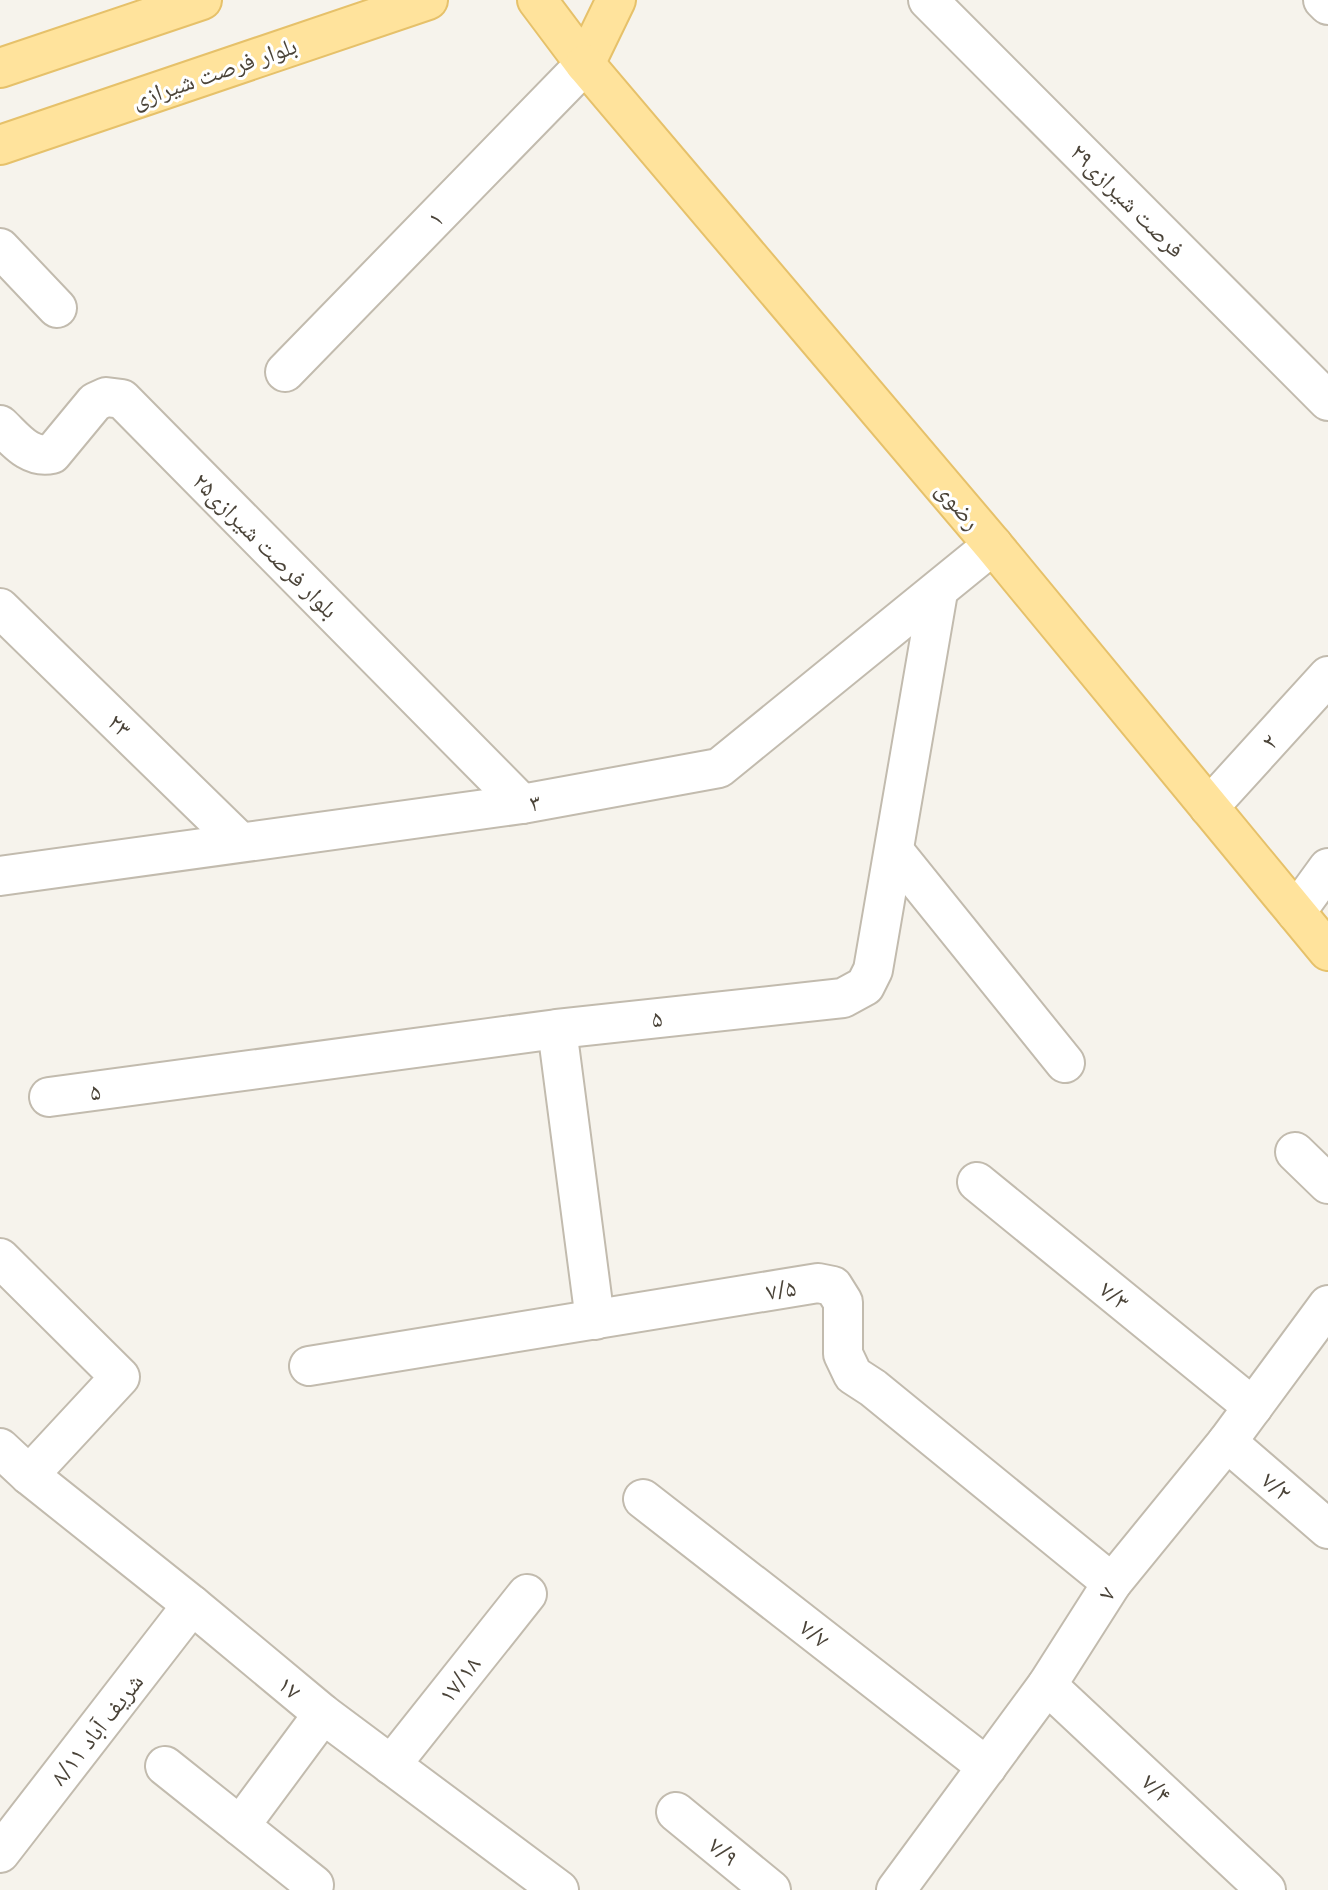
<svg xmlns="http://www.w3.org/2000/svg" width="1328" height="1890" font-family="'Public Sans','Noto Naskh Arabic',sans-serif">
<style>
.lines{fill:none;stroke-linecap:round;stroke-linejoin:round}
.minor-casing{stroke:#c2bbae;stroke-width:42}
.major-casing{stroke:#e6c16a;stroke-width:42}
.minor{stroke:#fff;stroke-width:38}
.major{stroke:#ffe39c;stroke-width:38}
.labels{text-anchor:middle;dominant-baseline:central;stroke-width:6;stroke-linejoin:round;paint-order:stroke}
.street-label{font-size:24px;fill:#4b4439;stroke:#fff}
</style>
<rect width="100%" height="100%" fill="#f6f3ec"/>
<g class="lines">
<defs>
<g id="minor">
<path d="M 928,0 L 1328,401"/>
<path d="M 1323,0 L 1328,5"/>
<path d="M 0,248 L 57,308"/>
<path d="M 285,372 L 585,64"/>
<path d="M 0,425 C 15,439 29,459 52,454 L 95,402 L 106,397 L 122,399 L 522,804"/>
<path d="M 0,608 L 240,842"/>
<path d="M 1209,807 L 1328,676"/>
<path d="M 894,851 L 1065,1063"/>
<path d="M 0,876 L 522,804 L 719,768 L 993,545"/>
<path d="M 1296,912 L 1328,868"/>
<path d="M 557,1029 L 595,1320"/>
<path d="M 49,1097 L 557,1029 L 843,998 L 865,986 L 873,970 L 938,592"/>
<path d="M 1295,1152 L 1328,1184"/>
<path d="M 977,1182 L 1253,1407"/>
<path d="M 0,1258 L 120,1377 L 29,1475"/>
<path d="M 309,1366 L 818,1283 L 833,1286 L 843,1302 L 843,1354 L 853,1375 L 873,1388 L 1112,1583"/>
<path d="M 1227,1442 L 1328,1529"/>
<path d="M 0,1448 L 29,1475 L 192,1605 L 323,1714 L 559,1890"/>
<path d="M 643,1499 L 987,1767"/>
<path d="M 1047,1685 L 1266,1890"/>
<path d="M 391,1765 L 527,1594"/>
<path d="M 165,1766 L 314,1885"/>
<path d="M 676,1812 L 771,1890"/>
<path d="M 240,1826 L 323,1714"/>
<path d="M 0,1853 L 192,1605"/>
<path d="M 896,1890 L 1047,1685 L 1112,1583 L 1227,1442 L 1328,1305"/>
</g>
<g id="major">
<path d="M 537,0 L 585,64 L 616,0"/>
<path d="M 585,64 L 993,545 L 1328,951"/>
<path d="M 0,68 L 202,0"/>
<path d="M 0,145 L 428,0"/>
</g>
</defs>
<use href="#minor" class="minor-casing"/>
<use href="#major" class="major-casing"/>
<use href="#minor" class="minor"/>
<use href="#major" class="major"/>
</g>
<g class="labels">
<g class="street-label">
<text transform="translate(214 72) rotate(-19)">بلوار فرصت شیرازی</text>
<text transform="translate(1128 200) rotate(45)">فرصت شیرازی۲۹</text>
<text transform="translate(435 218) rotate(-46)">۱</text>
<text transform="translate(959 505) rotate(50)">رضوی</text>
<text transform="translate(266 545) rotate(45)">بلوار فرصت شیرازی۲۵</text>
<text transform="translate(120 725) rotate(44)">۲۳</text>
<text transform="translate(1269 741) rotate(-48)">۲</text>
<text transform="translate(535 802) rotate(-10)">۳</text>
<text transform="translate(657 1018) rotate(-6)">۵</text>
<text transform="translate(95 1091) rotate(-8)">۵</text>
<text transform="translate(781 1289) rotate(-9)">۷/۵</text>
<text transform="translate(1115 1295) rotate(39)">۷/۳</text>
<text transform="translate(1277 1486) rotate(41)">۷/۲</text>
<text transform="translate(1106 1593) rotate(-56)">۷</text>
<text transform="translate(815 1633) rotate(38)">۷/۷</text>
<text transform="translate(459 1679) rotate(-52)">۱۷/۱۸</text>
<text transform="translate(290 1687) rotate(40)">۱۷</text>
<text transform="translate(96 1729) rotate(-52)">شریف آباد ۸/۱۱</text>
<text transform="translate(1157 1788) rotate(43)">۷/۴</text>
<text transform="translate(724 1851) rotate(40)">۷/۹</text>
</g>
</g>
</svg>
